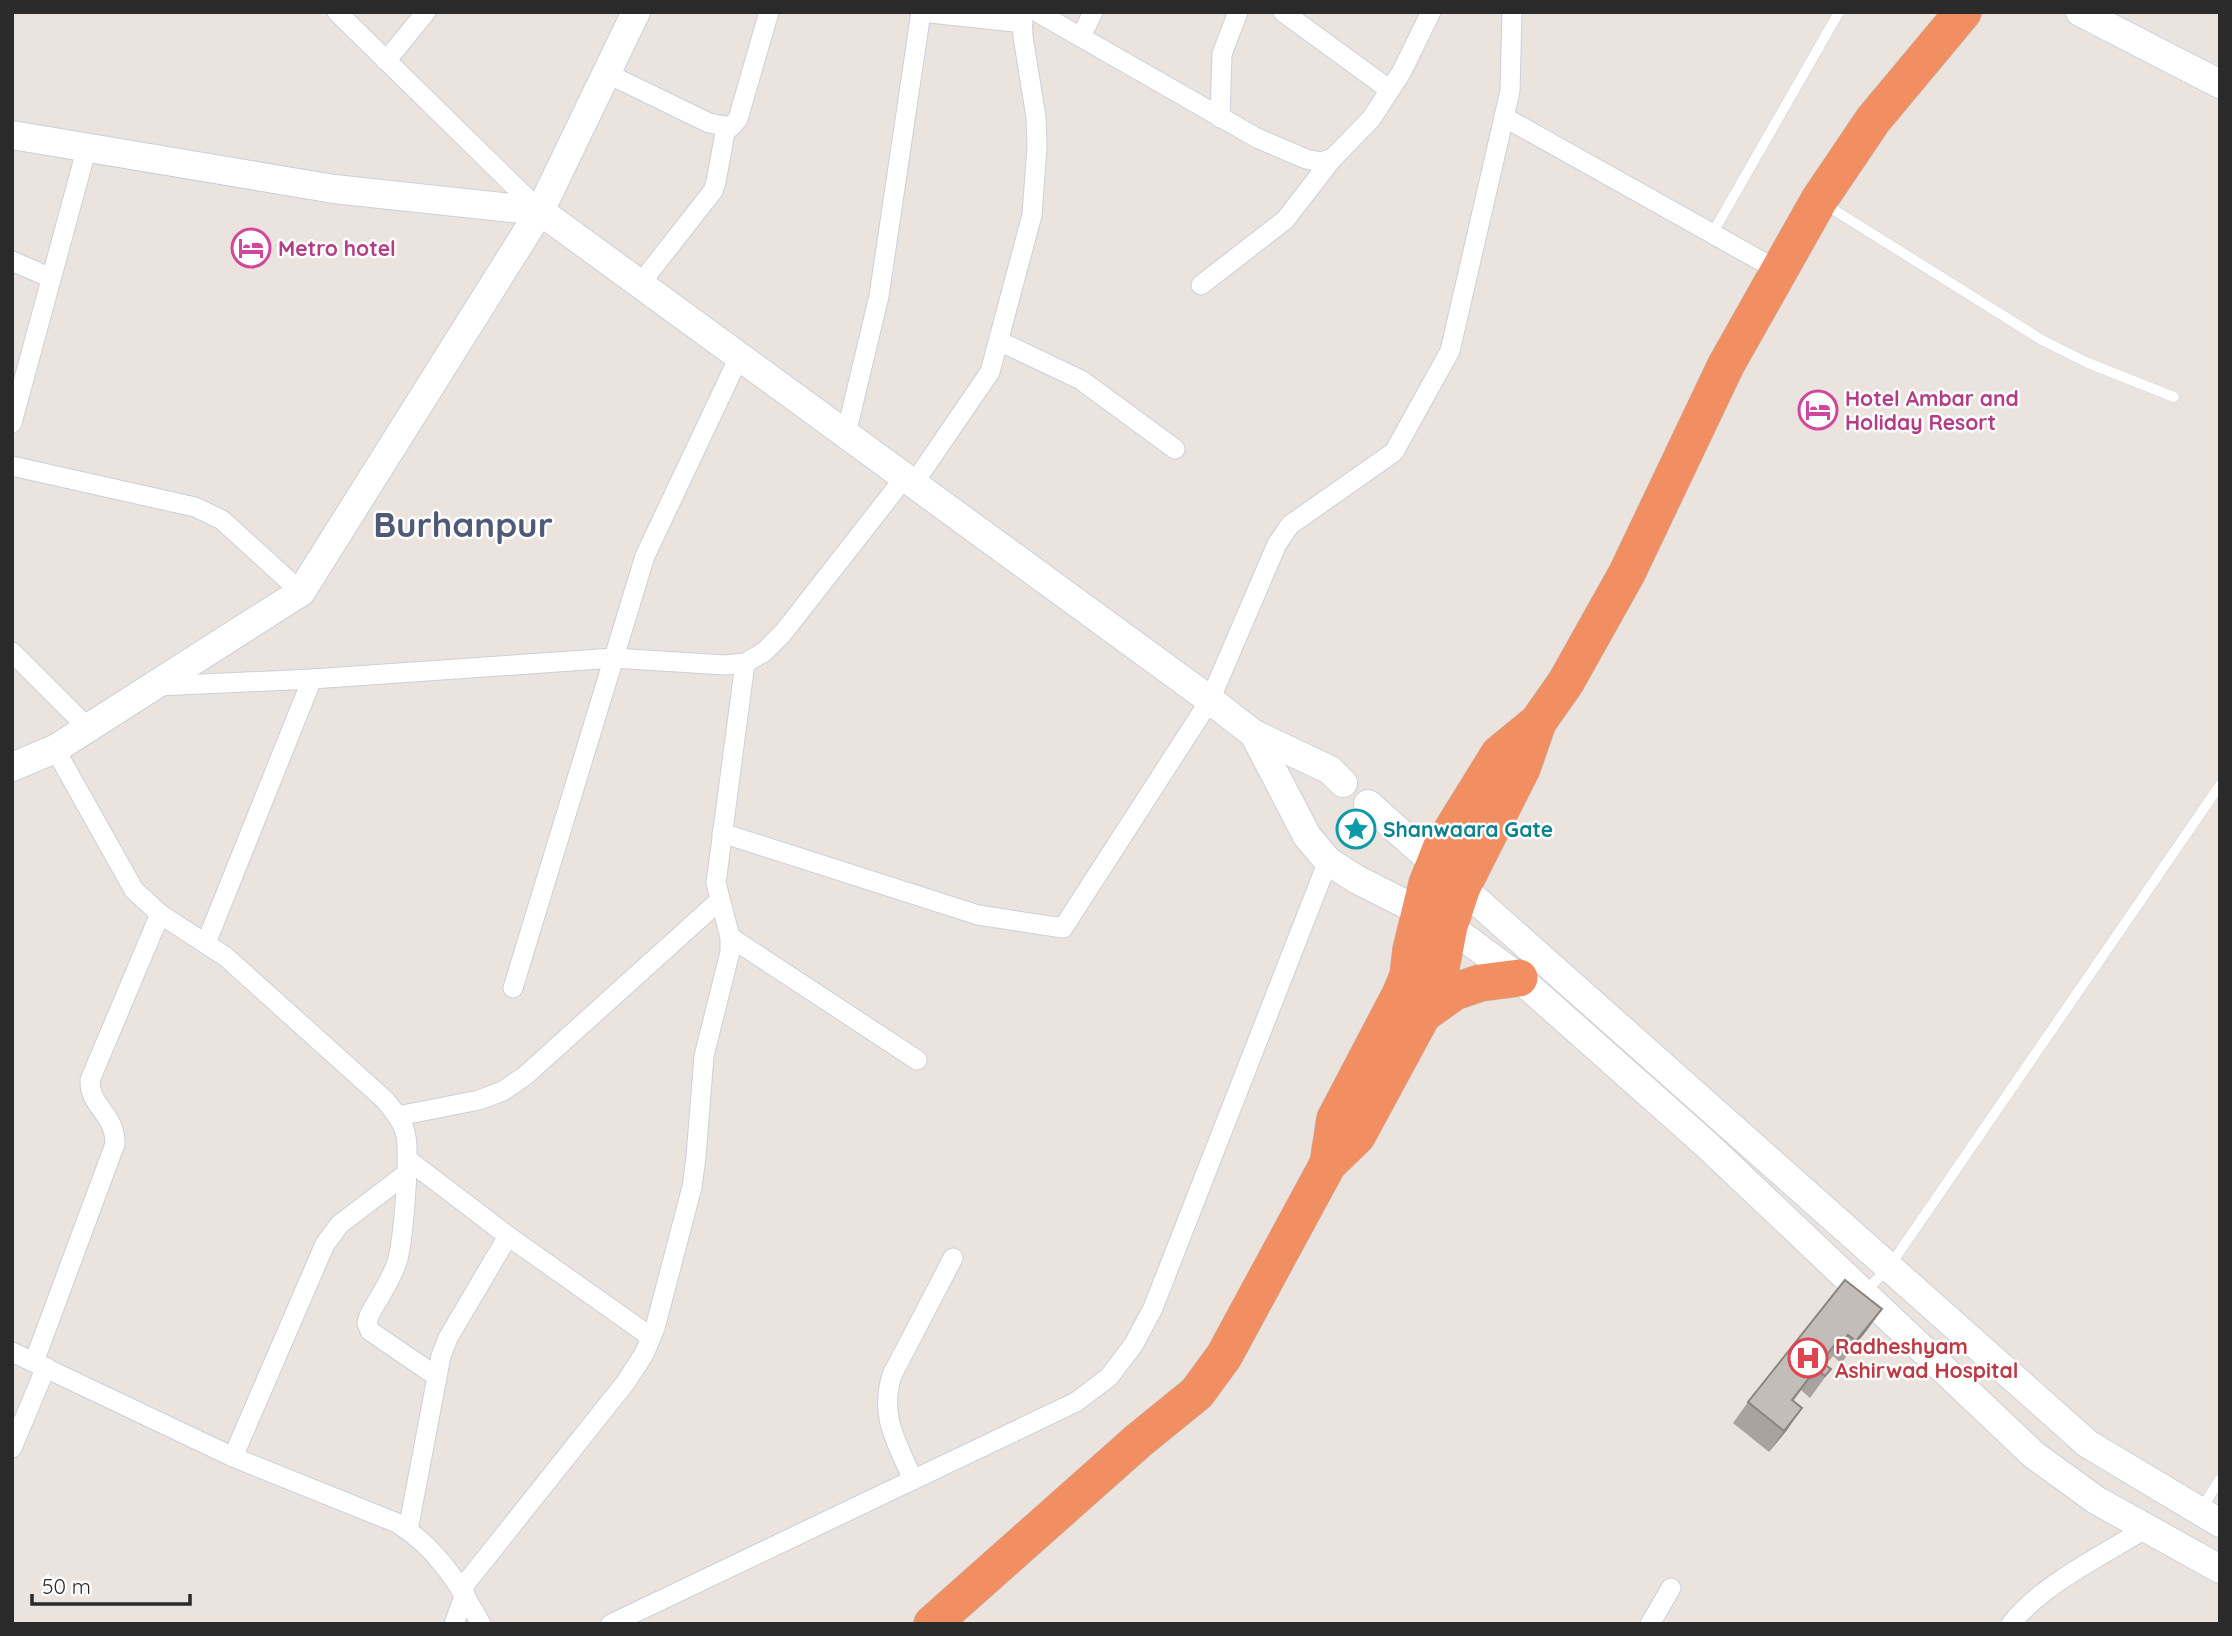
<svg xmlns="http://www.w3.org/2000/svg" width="2232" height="1636" font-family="Quicksand,sans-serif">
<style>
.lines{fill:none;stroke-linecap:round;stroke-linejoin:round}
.lane-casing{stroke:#cbd0da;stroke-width:11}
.street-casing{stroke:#cbd0da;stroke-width:21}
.secondary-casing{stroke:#cbd0da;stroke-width:30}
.highway-casing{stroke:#c3c3c3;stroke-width:38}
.lane{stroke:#fff;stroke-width:10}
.street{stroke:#fff;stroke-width:19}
.secondary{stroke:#fff;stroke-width:28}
.highway{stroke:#f18e62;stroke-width:37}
.wall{fill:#a8a39f}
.shaded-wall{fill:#888482}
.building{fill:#c3bdb9;stroke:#888482;stroke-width:2}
.labels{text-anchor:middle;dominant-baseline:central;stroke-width:5;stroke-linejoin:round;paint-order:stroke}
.hotel-label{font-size:21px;font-weight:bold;fill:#b23c85;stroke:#fff;text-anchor:start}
.culture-label{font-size:21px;font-weight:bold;fill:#0d838f;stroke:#fff;text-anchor:start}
.health-label{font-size:21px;font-weight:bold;fill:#be3a42;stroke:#fff;text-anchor:start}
.town-label{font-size:35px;font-weight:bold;fill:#4e5a77;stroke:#fff}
</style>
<rect width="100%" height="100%" fill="#ebe3dd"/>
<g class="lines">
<defs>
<g id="lane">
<path d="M 1823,203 L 2042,340 L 2088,363 L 2174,397"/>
<path d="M 1712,234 L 1839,12"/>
<path d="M 1865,1292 L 1889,1267 L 2220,785"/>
<path d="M 2202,1508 L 2220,1479"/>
</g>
<g id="street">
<path d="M 337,12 L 540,211"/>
<path d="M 921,12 L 1023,23"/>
<path d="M 1037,12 L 1257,138 L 1306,159 L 1321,162 L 1333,158 L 1371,119 L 1401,73 L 1431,12"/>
<path d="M 1283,12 L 1390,90"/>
<path d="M 1081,37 L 1093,12"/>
<path d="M 386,61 L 426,12"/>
<path d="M 606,73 L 709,123 L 731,127 L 738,119 L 769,12"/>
<path d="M 1504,117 L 1779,271"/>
<path d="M 1220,118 L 1222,54 L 1238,12"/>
<path d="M 12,261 L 51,278"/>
<path d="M 640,284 L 713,191 L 716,182 L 726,127"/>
<path d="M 1201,285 L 1285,220 L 1333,158"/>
<path d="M 999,341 L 1081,380 L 1175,449"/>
<path d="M 12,423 L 87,147"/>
<path d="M 846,434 L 879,296 L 921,12"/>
<path d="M 12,466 L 195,507 L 222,520 L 301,592"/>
<path d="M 914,483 L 990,372 L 1032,215 L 1037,147 L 1036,117 L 1023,37 L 1022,12"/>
<path d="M 12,652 L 88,728"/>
<path d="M 158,686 L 312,679 L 614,658 L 725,665 L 745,663 L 764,652 L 783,633 L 905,477"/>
<path d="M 55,749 L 134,890 L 160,914 L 226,957 L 385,1100 C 393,1110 402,1120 405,1132 C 411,1151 403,1243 397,1262 C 391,1281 378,1298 369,1316 L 367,1323 L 370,1331 L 436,1376"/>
<path d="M 722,833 L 978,915 L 1063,928 L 1210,700 L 1277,544 L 1290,525 L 1394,452 L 1450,351 L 1510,91 L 1512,12"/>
<path d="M 730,937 L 917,1060"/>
<path d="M 206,943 L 312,679"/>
<path d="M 513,988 L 645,556 L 739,357"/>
<path d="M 398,1116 L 479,1100 L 503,1091 L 526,1075 L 719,901"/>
<path d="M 407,1159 L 508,1236 L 651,1337"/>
<path d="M 12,1352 L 233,1457 L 397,1523 C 437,1548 459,1584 481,1624"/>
<path d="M 34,1362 L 115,1144 C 116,1114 89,1107 90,1080 L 160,914"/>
<path d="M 12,1448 L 46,1367"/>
<path d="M 233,1457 L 325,1244 L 340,1224 L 406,1174"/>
<path d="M 913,1480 C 897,1442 879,1417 892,1375 L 953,1258"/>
<path d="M 408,1530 L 441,1356 L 448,1338 L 508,1236"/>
<path d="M 462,1588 L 626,1382 L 644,1354 L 655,1328 L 692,1187 L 696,1157 L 704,1056 L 730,952 L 730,937 L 716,883 L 745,663"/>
<path d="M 454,1624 L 465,1594"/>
<path d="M 611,1624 L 1076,1402 L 1109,1377 L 1134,1344 L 1153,1308 L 1328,861"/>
<path d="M 1650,1624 L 1671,1588"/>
<path d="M 2011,1624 C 2041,1585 2103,1555 2145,1529"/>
</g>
<g id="secondary">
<path d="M 2080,12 L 2220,84"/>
<path d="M 12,135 L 334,189 L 540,211 L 1210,700 L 1254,734 L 1330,770 L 1343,783"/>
<path d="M 1254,734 L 1307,836 L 1328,861 L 1356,879 L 1449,926 L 1519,978 L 1707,1145 L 2034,1455 L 2096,1500 L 2220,1569"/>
<path d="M 12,767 L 55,749 L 301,592 L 540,211 L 636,12"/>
<path d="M 1368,804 L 2088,1444 L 2220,1523"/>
</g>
<g id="highway">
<path d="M 1422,1015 L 1454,992 L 1480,983 L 1519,978"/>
<path d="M 1328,1164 L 1335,1119 L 1400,995 L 1408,976 L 1411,950 L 1427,884 L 1442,846 L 1499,754 L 1538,722 L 1566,682 L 1627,573 L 1726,365 L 1819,200 L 1873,120 L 1963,12"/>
<path d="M 932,1624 L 1138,1441 L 1197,1393 L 1224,1356 L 1328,1164 L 1357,1136 L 1437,988 L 1449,926 L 1462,887 L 1522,768 L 1538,722"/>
</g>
</defs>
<use href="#lane" class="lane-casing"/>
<use href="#street" class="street-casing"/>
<use href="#secondary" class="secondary-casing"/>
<use href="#highway" class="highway-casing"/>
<use href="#lane" class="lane"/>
<use href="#street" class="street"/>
<use href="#secondary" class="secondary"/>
<use href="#highway" class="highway"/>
</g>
<path class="wall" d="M 1882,1309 L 1867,1330 L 1841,1363 L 1833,1356 L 1829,1361 L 1826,1359 L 1823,1363 L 1831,1369 L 1810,1398 L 1801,1390 L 1793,1401 L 1787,1430 L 1769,1452 L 1733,1423 L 1748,1402 Z"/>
<g class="shaded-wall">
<path d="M 1882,1309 L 1867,1330 L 1841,1363 L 1856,1341 Z"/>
<path d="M 1816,1369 L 1801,1390 L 1777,1422 L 1792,1400 Z"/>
<path d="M 1802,1408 L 1787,1430 L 1769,1452 L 1784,1431 Z"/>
</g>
<path class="building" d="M 1845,1280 L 1882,1309 L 1856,1341 L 1848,1335 L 1844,1340 L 1841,1337 L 1821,1362 L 1831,1369 L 1825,1376 L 1816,1369 L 1792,1400 L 1802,1408 L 1784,1431 L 1748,1402 Z"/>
<defs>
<symbol id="hotel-ring" viewBox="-11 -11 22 22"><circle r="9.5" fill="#fff" stroke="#d1479c" stroke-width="1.5"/><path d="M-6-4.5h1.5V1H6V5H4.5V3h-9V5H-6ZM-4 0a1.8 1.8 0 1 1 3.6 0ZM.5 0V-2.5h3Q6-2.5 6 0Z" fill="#d1479c"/></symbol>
<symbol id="sight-ring" viewBox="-11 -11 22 22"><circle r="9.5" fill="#fff" stroke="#0f9aa8" stroke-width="1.5"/><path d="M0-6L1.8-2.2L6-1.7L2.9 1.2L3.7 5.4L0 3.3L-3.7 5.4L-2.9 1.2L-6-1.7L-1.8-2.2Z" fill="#0f9aa8"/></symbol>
<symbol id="hospital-ring" viewBox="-11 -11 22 22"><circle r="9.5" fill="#fff" stroke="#e0444e" stroke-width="1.5"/><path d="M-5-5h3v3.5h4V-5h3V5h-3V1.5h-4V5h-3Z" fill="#e0444e"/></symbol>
</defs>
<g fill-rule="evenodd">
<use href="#hotel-ring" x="229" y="226" width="44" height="44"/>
<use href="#hotel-ring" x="1796" y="388" width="44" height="44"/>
<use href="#sight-ring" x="1334" y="807" width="44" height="44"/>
<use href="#hospital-ring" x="1786" y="1336" width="44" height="44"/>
</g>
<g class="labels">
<g class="hotel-label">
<text x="278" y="248">Metro hotel</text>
<text x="1845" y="398">Hotel Ambar and<tspan x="1845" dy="24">Holiday Resort</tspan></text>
</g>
<g class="culture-label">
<text x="1383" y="829">Shanwaara Gate</text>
</g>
<g class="health-label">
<text x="1835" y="1346">Radheshyam<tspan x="1835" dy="24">Ashirwad Hospital</tspan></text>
</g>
<g class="town-label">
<text x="463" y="524">Burhanpur</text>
</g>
</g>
<rect width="2232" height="1636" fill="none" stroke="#2a2a2a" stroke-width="28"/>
<path d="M32 1594v10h158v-10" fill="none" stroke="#2a2a2a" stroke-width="3.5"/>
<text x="42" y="1594" font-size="21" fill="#2a2a2a" stroke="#ffffff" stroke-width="5" paint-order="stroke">50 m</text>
</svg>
